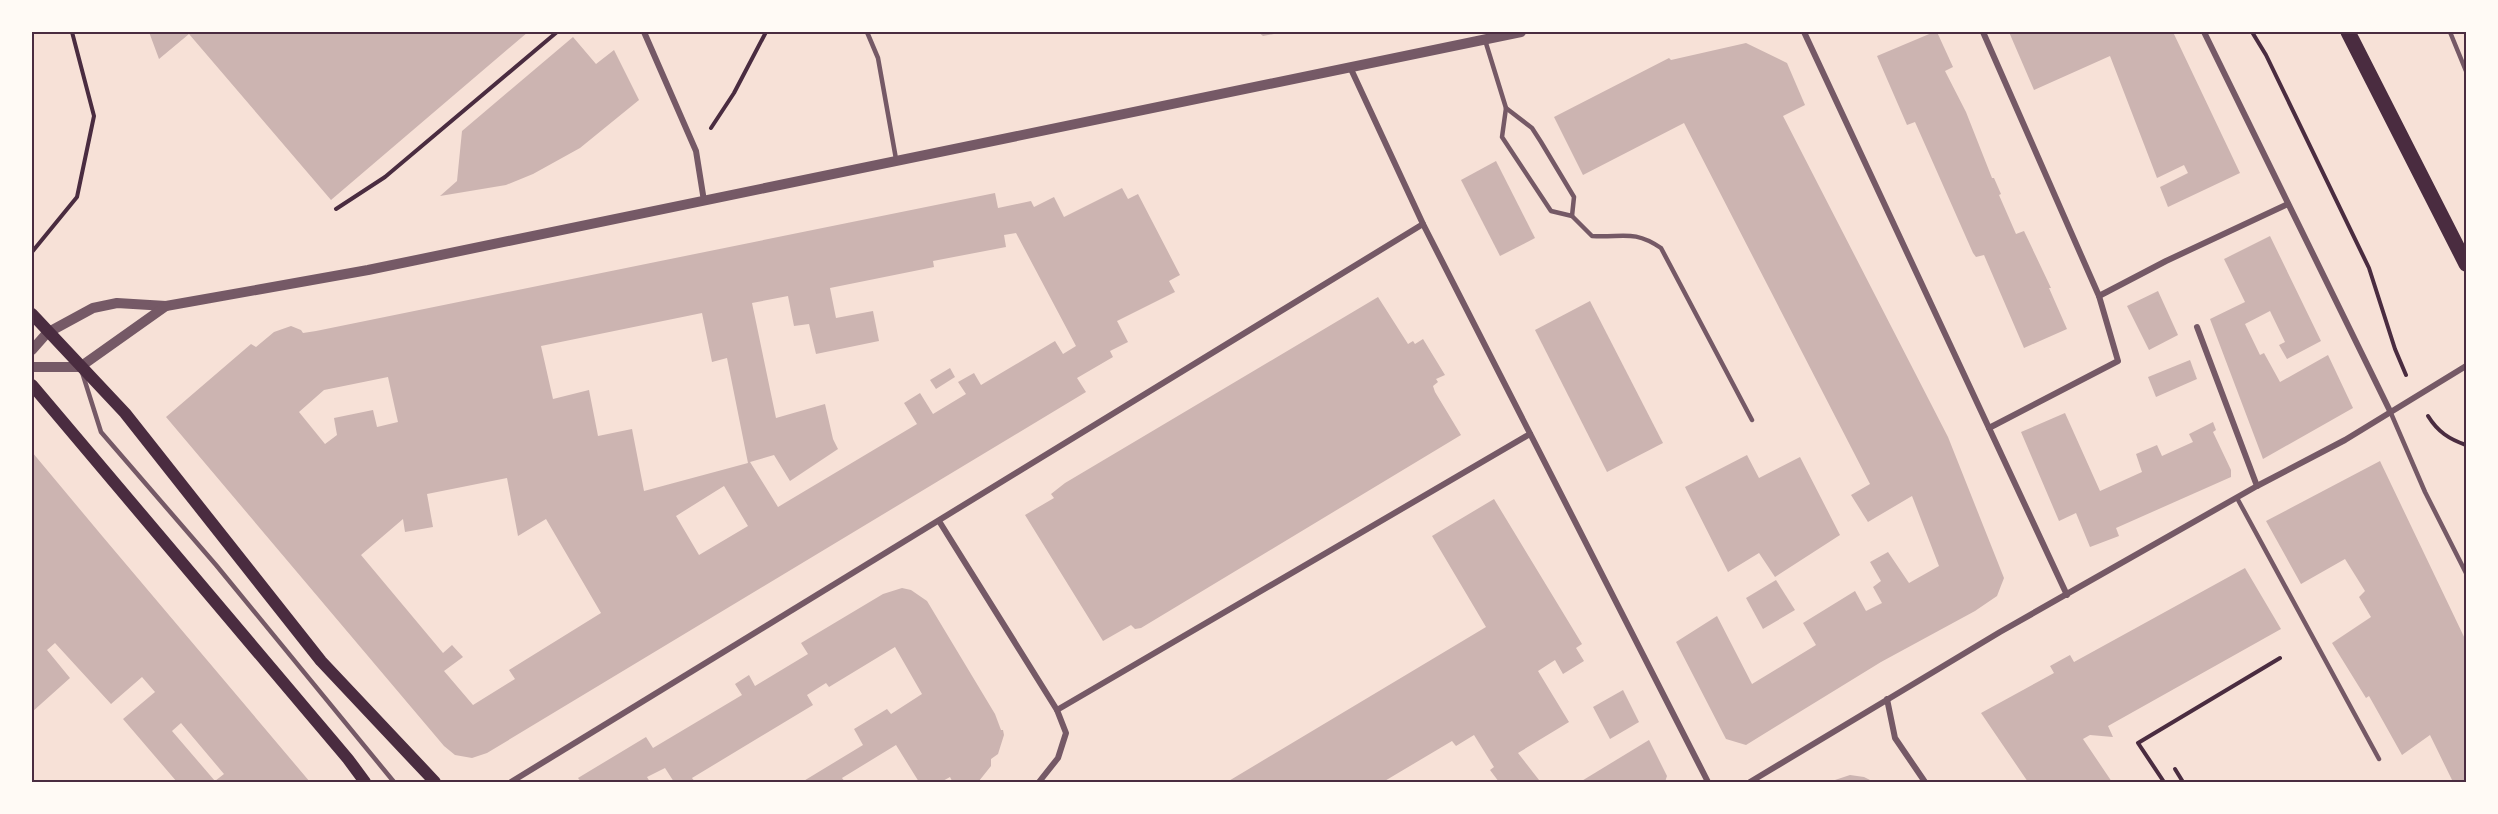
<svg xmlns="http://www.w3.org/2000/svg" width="2498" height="814" font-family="'Archivo Narrow',sans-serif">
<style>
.building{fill:#ccb4b1;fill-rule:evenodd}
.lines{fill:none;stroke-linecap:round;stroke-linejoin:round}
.path{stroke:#4a2c40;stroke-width:4}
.service{stroke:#755966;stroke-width:4.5}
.minor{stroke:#755966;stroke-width:6}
.tertiary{stroke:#755966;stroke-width:10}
.secondary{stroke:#4a2c40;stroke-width:12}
.primary{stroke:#4a2c40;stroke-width:15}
.neatline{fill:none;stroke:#4a2c40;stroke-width:2}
</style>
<rect width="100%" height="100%" fill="#f7e1d7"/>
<g class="building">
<path d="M 149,32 L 528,32 L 331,200 L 189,34 L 159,59 Z"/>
<path d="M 1258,32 L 1279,32 L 1279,33 L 1263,36 Z"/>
<path d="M 1934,32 L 1937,32 L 1953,67 L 1945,71 L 1966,112 L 1992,178 L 1994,178 L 2001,194 L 1999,195 L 2016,234 L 2024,231 L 2051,288 L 2049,288 L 2067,329 L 2024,348 L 1984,255 L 1976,257 L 1973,253 L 1915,122 L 1907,125 L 1877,56 Z"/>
<path d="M 2009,32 L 2173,32 L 2240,173 L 2168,207 L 2160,187 L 2188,173 L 2184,165 L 2157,178 L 2110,56 L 2034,90 Z"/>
<path d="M 573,37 L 596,64 L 614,50 L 639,100 L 580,148 L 533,174 L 506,185 L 440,196 L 457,181 L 462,131 Z"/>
<path d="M 1746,43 L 1787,63 L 1805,105 L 1783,116 L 1948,437 L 2004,578 L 1997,596 L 1975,611 L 1881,662 L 1746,745 L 1726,739 L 1676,642 L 1717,616 L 1752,684 L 1816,645 L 1803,623 L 1855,591 L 1866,611 L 1882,603 L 1873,587 L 1881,581 L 1870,562 L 1888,552 L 1909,583 L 1939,566 L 1912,496 L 1868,522 L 1851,495 L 1870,484 L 1684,123 L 1583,175 L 1554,117 L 1669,58 L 1671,60 Z"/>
<path d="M 1496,161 L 1535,238 L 1500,256 L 1461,180 Z"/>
<path d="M 1122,188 L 1128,199 L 1138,194 L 1180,275 L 1169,281 L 1175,292 L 1117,321 L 1128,342 L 1110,351 L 1113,357 L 1077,378 L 1086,392 L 487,753 L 472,758 L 455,755 L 444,746 L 166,417 L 251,344 L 256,347 L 274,332 L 291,326 L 301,330 L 303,333 L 316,331 L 995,193 L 998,208 L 1031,201 L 1034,207 L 1054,197 L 1064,217 ZM 1016,233 L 1076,346 L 1063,354 L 1055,341 L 981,385 L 974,373 L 958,382 L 966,394 L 933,414 L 920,393 L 904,403 L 917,424 L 778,507 L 750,462 L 774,455 L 790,481 L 838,449 L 833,439 L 825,404 L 776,418 L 752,303 L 788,296 L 794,326 L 809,324 L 816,354 L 879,341 L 873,311 L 836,318 L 830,288 L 934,267 L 933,261 L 1006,247 L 1004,235 ZM 702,313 L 712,362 L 727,358 L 748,463 L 644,491 L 632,429 L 598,436 L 589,390 L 553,399 L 541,346 ZM 388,377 L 398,422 L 377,427 L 373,410 L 334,418 L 337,435 L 325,444 L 299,412 L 324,390 ZM 507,478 L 518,536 L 546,519 L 601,613 L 509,670 L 515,679 L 473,705 L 444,671 L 463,657 L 452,645 L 443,653 L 361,555 L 403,519 L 405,532 L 433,527 L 427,494 ZM 724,486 L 748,526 L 699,555 L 676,516 Z"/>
<path d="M 2270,236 L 2321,341 L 2287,359 L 2279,345 L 2285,342 L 2270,311 L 2245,324 L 2260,355 L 2264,353 L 2280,382 L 2328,355 L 2353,408 L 2263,459 L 2210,319 L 2245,302 L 2224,259 Z"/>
<path d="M 2158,291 L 2178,335 L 2149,350 L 2127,306 Z"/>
<path d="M 1378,297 L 1408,344 L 1413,341 L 1415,344 L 1423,339 L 1445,375 L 1436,379 L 1438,382 L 1433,386 L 1435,392 L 1461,435 L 1141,628 L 1135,629 L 1131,625 L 1103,641 L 1025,515 L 1054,498 L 1051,494 L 1065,483 Z"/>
<path d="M 1590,301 L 1663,443 L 1607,472 L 1535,330 Z"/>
<path d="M 2190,360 L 2197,379 L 2156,397 L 2148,377 Z"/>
<path d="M 950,368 L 955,377 L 936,389 L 930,380 Z"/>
<path d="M 2065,413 L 2100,491 L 2142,472 L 2136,454 L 2157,445 L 2162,456 L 2193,442 L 2189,434 L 2213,422 L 2216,430 L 2213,432 L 2231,470 L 2231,477 L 2116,528 L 2119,536 L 2090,547 L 2076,513 L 2059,521 L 2021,432 Z"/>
<path d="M 32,452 L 103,537 L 310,782 L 232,782 L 229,780 L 226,782 L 177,782 L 123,719 L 155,692 L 142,677 L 111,704 L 55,643 L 47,650 L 70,678 L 32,712 ZM 181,723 L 224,774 L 215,781 L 172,731 Z"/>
<path d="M 1747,455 L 1759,478 L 1800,457 L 1840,535 L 1775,577 L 1759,553 L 1728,572 L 1685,487 Z"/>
<path d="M 2380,461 L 2466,641 L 2466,782 L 2453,782 L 2430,735 L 2402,755 L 2369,696 L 2366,698 L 2332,643 L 2371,617 L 2359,597 L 2365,591 L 2345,559 L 2301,584 L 2266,521 Z"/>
<path d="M 1494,499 L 1582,644 L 1576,648 L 1584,661 L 1563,674 L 1555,660 L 1538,671 L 1569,722 L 1518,753 L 1539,780 L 1536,782 L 1499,782 L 1490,770 L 1494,767 L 1474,735 L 1456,746 L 1452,741 L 1383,782 L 1227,782 L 1486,627 L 1432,536 Z"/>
<path d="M 2245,568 L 2281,629 L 2108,726 L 2113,737 L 2090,735 L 2083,739 L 2112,782 L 2028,782 L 1981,713 L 2054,673 L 2050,666 L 2070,655 L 2074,662 Z"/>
<path d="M 1776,580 L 1795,610 L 1763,629 L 1746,598 Z"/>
<path d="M 902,588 L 911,590 L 927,601 L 995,714 L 1001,730 L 1003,730 L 1004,735 L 998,754 L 991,759 L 991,766 L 979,781 L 957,782 L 952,781 L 950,777 L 941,782 L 919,782 L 896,745 L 842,778 L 845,782 L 802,782 L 863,745 L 854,729 L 887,709 L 891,714 L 922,694 L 895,647 L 829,687 L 826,683 L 807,695 L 813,705 L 692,778 L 695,782 L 674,782 L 665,768 L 647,777 L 650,782 L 581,782 L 578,778 L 646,737 L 653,748 L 742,695 L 735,684 L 749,675 L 755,686 L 808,654 L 801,643 L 883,594 Z"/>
<path d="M 1623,690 L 1639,722 L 1610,739 L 1593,707 Z"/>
<path d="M 1649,740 L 1667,776 L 1665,782 L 1580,782 Z"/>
<path d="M 1850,775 L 1864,777 L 1874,782 L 1829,782 Z"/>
</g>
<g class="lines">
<g class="path">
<path d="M 2252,32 L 2266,55 L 2369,268 L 2395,349 L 2406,375"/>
<path d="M 711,128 L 734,93 L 766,32"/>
<path d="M 336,209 L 385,177 L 557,32"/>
<path d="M 32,252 L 77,197 L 94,116 L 72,32"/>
<path d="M 2428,416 C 2438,432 2449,439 2466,445"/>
<path d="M 2175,769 L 2183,782"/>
<path d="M 2164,782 L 2138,743 L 2280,658"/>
</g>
<g class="service">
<path d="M 867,32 L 878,58 L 896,159"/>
<path d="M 2450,32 L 2466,71"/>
<path d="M 1485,40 L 1506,108 L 1502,137 L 1551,211 L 1572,216 L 1592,236 C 1622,238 1633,229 1661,248 L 1752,420"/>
<path d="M 1506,108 L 1532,128 L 1541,142 L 1574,197 L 1572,216"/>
<path d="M 82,372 L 101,432 L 216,565 L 394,782"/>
<path d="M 2390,411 L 2425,492 L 2466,573"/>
<path d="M 2237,498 L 2379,759"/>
</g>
<g class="minor">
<path d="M 644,32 L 696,151 L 704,201"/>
<path d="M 1804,32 L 2067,595"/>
<path d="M 1983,32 L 2099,296 L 2166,261 L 2288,204"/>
<path d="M 2204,32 L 2390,411"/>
<path d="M 1350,67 L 1423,224 L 1708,782"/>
<path d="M 2197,327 L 2257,486"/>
<path d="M 1989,428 L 2118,361 L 2099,296"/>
<path d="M 939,521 L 1057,710 L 1066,733 L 1058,758 L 1039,782"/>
<path d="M 1887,699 L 1895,738 L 1925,782"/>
<path d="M 1057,710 L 1530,434"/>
<path d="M 511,782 L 1423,224"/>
<path d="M 1750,782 L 2000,632 L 2257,486 L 2345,440 L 2466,366"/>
</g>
<g class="tertiary">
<path d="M 32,350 L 47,333 L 93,308 L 117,303 L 166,306 L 368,270 L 1521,32"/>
<path d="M 32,367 L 80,367 L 166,306"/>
</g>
<g class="secondary">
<path d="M 32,314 L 125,413 L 321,661 L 435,782"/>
<path d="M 32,385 L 348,759 L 365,782"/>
</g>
<path class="primary" d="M 2348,32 L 2466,264"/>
</g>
<rect width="2498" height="814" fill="none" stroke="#fffaf5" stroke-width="66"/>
<rect x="33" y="33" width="2432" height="748" class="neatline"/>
</svg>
